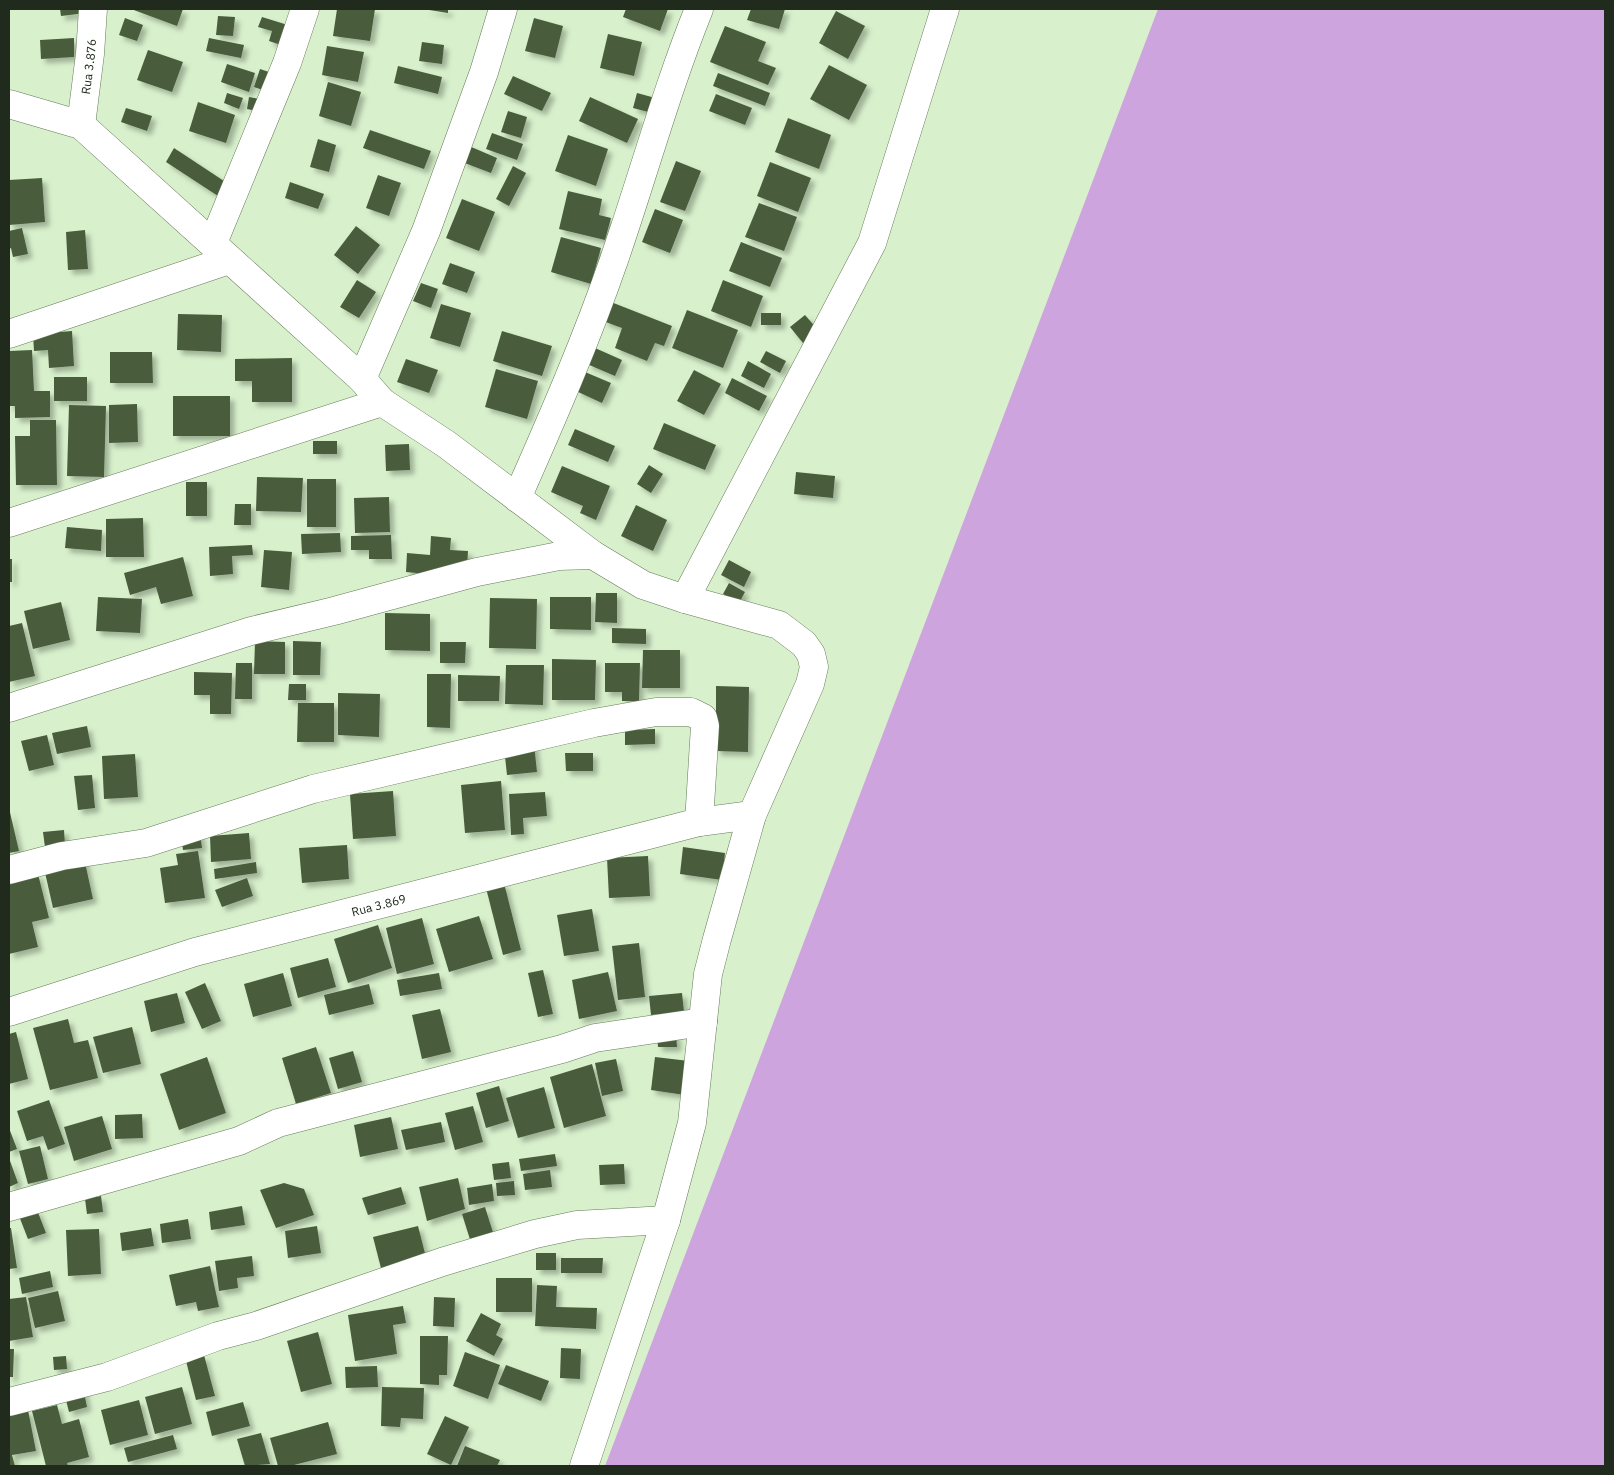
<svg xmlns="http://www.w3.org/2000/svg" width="1614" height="1475" font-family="'IBM Plex Sans',sans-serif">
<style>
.green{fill:#cda4de}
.building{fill:#485d3d;filter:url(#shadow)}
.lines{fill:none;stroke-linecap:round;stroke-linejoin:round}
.minor-casing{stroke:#657b59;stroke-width:29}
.minor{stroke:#fff;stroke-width:28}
.labels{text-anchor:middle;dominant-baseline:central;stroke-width:5;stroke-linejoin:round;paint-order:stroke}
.street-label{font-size:12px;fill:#212b1d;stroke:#e5ffd9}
</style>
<defs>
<filter id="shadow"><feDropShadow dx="4.5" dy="4.5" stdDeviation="2.5" flood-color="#0004"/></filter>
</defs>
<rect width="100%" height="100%" fill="#d8f1cc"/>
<path class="green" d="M 1158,9 L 1605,9 L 1605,1466 L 605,1466 Z"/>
<g class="building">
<path d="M 60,9 L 85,9 L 86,13 L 61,16 Z"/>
<path d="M 131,9 L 183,9 L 177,26 Z"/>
<path d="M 337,9 L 375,9 L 370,41 L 333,36 Z"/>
<path d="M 423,9 L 448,9 L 448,13 Z"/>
<path d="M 626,9 L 668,9 L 660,31 L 623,17 Z"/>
<path d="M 751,9 L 785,9 L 779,29 L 747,20 Z"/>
<path d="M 836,11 L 865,26 L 848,59 L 819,43 Z"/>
<path d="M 218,16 L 235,17 L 233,36 L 216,35 Z"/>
<path d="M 262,17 L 291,26 L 284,46 L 269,41 L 272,31 L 258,27 Z"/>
<path d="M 125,18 L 143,25 L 137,41 L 119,35 Z"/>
<path d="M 534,18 L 563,26 L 555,58 L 525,51 Z"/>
<path d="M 725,26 L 766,42 L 758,61 L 776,68 L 768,85 L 710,62 Z"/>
<path d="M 608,34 L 642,42 L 634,76 L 600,68 Z"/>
<path d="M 74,38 L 74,57 L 41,59 L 40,40 Z"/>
<path d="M 209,38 L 244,45 L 241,58 L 206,51 Z"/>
<path d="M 422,42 L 444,45 L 442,64 L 419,61 Z"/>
<path d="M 327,46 L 364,52 L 358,82 L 322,75 Z"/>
<path d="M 148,50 L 183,62 L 172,92 L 137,80 Z"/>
<path d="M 227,64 L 255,73 L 249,92 L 221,82 Z"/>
<path d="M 829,65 L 867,85 L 849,120 L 810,99 Z"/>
<path d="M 398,66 L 442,77 L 438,94 L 394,83 Z"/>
<path d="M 260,69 L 278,75 L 272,93 L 254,87 Z"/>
<path d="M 718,73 L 770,93 L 765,106 L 713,86 Z"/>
<path d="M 513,76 L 551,93 L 542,111 L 504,94 Z"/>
<path d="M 328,82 L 361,92 L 351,126 L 319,116 Z"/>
<path d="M 227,93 L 243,98 L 239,109 L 224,103 Z"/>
<path d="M 637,93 L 659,99 L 656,114 L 633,108 Z"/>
<path d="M 716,94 L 752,108 L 745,125 L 709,111 Z"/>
<path d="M 249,97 L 260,99 L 257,111 L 247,109 Z"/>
<path d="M 590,97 L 638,119 L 627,143 L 579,121 Z"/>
<path d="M 198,102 L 235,115 L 226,143 L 189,131 Z"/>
<path d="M 126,108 L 152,116 L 147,131 L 121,122 Z"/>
<path d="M 508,111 L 527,117 L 521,138 L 501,132 Z"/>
<path d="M 788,118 L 831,135 L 819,169 L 775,152 Z"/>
<path d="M 370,130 L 431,151 L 424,169 L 363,148 Z"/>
<path d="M 492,133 L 523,144 L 517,160 L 486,149 Z"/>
<path d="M 568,135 L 608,149 L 596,186 L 555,171 Z"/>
<path d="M 318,139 L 336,145 L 329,172 L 310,167 Z"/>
<path d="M 469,146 L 497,158 L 491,173 L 462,162 Z"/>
<path d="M 174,148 L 227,183 L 218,196 L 166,162 Z"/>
<path d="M 676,161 L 701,171 L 685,211 L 660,202 Z"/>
<path d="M 770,162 L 811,178 L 798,212 L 757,196 Z"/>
<path d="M 513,166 L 526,173 L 509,206 L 496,199 Z"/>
<path d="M 378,175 L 401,183 L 389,216 L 366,208 Z"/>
<path d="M 42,178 L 45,222 L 9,225 L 9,180 Z"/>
<path d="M 290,182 L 324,194 L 318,209 L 285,198 Z"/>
<path d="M 568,191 L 602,199 L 599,215 L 611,218 L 605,240 L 559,229 Z"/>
<path d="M 462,199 L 495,212 L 479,251 L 446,238 Z"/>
<path d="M 759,203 L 797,217 L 784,251 L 745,237 Z"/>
<path d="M 655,209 L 683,220 L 670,253 L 642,242 Z"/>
<path d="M 356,226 L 380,245 L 358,274 L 334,255 Z"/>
<path d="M 22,228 L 28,254 L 13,257 L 11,248 L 9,249 L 9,231 Z"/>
<path d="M 85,230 L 88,269 L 68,270 L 66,232 Z"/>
<path d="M 561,237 L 601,248 L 591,284 L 551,272 Z"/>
<path d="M 741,242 L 782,258 L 770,287 L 729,271 Z"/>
<path d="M 450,263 L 475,272 L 467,293 L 442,284 Z"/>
<path d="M 357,280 L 376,292 L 359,318 L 340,307 Z"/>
<path d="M 723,280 L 763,296 L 751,327 L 711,311 Z"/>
<path d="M 421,283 L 438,289 L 431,308 L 413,301 Z"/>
<path d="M 611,302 L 672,326 L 664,346 L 655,343 L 647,361 L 615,348 L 622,328 L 603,321 Z"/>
<path d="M 441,304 L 471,313 L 460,347 L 430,338 Z"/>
<path d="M 687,310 L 738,330 L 723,368 L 672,348 Z"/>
<rect x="761" y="313" width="20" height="12"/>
<path d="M 178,314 L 222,315 L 221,352 L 177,350 Z"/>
<path d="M 805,315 L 818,330 L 803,343 L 790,327 Z"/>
<path d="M 72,331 L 74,366 L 49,368 L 48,350 L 34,351 L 33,334 Z"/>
<path d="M 502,331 L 552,346 L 542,376 L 493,361 Z"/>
<path d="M 595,348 L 622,360 L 615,376 L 587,364 Z"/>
<path d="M 32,350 L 34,391 L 50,391 L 50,417 L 15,418 L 15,406 L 9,406 L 9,351 Z"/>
<path d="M 766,351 L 786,361 L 780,373 L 760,362 Z"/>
<path d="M 110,352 L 152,352 L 153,383 L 110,383 Z"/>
<path d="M 292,358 L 292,402 L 252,402 L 252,381 L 235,381 L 235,359 Z"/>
<path d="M 406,359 L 438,370 L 429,393 L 397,382 Z"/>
<path d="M 748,361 L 771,374 L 764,388 L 741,376 Z"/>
<path d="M 496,369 L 538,381 L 527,419 L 485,407 Z"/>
<path d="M 694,370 L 721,384 L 704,415 L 677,401 Z"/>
<path d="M 585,372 L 611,383 L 602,403 L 576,391 Z"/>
<rect x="54" y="377" width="33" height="24"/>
<path d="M 732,378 L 767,396 L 759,411 L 725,393 Z"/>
<rect x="173" y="396" width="57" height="40"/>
<path d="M 137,404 L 138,442 L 109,443 L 109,405 Z"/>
<path d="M 69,405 L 106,406 L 104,477 L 67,476 Z"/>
<path d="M 30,420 L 56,420 L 57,485 L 16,485 L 15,436 L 30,436 Z"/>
<path d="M 664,423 L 716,445 L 705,470 L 653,449 Z"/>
<path d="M 575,429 L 615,446 L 608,462 L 568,445 Z"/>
<rect x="313" y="441" width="24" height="13"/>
<path d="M 409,444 L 410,470 L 386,471 L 385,445 Z"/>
<path d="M 649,465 L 663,474 L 651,493 L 637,484 Z"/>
<path d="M 562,466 L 610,486 L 596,520 L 580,513 L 583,506 L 551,492 Z"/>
<path d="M 796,472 L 835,476 L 833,498 L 794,494 Z"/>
<path d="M 257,477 L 303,478 L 301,512 L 256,511 Z"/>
<rect x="307" y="479" width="29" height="48"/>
<rect x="186" y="482" width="21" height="34"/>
<path d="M 389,497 L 390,532 L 355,533 L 354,498 Z"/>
<path d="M 235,504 L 251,504 L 251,525 L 234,525 Z"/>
<path d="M 636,505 L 667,520 L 653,551 L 621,536 Z"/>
<path d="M 143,518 L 144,557 L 106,557 L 106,519 Z"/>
<path d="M 67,527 L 102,530 L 101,551 L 65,548 Z"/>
<path d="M 340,533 L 341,552 L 302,554 L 301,534 Z"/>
<path d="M 391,535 L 392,559 L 369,559 L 369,550 L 351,550 L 351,536 Z"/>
<path d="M 431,536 L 451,538 L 450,550 L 468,551 L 467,567 L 449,576 L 406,572 L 407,553 L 430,555 Z"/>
<path d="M 252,545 L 253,555 L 232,556 L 233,574 L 210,576 L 209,547 Z"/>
<path d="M 264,550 L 292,552 L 289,590 L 261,587 Z"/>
<path d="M 183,557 L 193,596 L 161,604 L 156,587 L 130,595 L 124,573 Z"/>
<rect x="9" y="559" width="3" height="23"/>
<path d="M 729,560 L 751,572 L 744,587 L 721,575 Z"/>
<path d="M 729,583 L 745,592 L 739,603 L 723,594 Z"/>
<path d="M 596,593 L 617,593 L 617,623 L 595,622 Z"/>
<path d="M 98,597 L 142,599 L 140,633 L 96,631 Z"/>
<path d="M 550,597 L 591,597 L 591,630 L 550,629 Z"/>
<path d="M 490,598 L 537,599 L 536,649 L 489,648 Z"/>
<path d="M 61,602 L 70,640 L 33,649 L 24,611 Z"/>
<path d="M 385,613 L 430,614 L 430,651 L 385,650 Z"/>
<path d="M 22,623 L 35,676 L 9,682 L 9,626 Z"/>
<path d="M 612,628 L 646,629 L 646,644 L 612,643 Z"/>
<path d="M 255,641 L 285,642 L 285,674 L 254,674 Z"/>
<path d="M 293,641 L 321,642 L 320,675 L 293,675 Z"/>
<path d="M 440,642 L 466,642 L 465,663 L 440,663 Z"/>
<path d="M 643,650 L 680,650 L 680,688 L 642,688 Z"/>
<path d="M 552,659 L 596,660 L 595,700 L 552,700 Z"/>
<path d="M 236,663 L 252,663 L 252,699 L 235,699 Z"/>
<path d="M 605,663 L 640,663 L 639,701 L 622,701 L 622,692 L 605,692 Z"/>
<path d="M 506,665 L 544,665 L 543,705 L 505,704 Z"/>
<path d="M 194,672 L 232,673 L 231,714 L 210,714 L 210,695 L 194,695 Z"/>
<path d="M 427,674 L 451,674 L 450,728 L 427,727 Z"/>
<path d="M 458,675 L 500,676 L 499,701 L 458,701 Z"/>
<path d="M 289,684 L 306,684 L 306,700 L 288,700 Z"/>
<path d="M 716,686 L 749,687 L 748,752 L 716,751 Z"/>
<path d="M 338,693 L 380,694 L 379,737 L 338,735 Z"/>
<path d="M 298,703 L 334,703 L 334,742 L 297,742 Z"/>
<path d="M 87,726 L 91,747 L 57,754 L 52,733 Z"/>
<path d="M 655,729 L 655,744 L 625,745 L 625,730 Z"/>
<path d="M 47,735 L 54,765 L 29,771 L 21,741 Z"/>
<path d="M 534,744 L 537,772 L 507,775 L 504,747 Z"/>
<path d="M 565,753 L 593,753 L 593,771 L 566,771 Z"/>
<path d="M 135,754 L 138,797 L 104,799 L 102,756 Z"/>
<path d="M 92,775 L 95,808 L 78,810 L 74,776 Z"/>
<path d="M 501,781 L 505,830 L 465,833 L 461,785 Z"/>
<path d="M 393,791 L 396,836 L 353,839 L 350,794 Z"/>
<path d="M 545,792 L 547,816 L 523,818 L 524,834 L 511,835 L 509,794 Z"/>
<path d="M 9,808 L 19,851 L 9,853 Z"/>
<path d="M 64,830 L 65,845 L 45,847 L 43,832 Z"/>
<path d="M 200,833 L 202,848 L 183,850 L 181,835 Z"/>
<path d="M 249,833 L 251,859 L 211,862 L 210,836 Z"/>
<path d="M 347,845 L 349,879 L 302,883 L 299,848 Z"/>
<path d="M 683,847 L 725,853 L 722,880 L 680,874 Z"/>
<path d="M 198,851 L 205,898 L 165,903 L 160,868 L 178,865 L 176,854 Z"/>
<path d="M 648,856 L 650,896 L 609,898 L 607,858 Z"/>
<path d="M 84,858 L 93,899 L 53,908 L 44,868 Z"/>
<path d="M 256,862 L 257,873 L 215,879 L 214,869 Z"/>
<path d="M 38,874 L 49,918 L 32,922 L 38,947 L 9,954 L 9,881 Z"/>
<path d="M 247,878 L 253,896 L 222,907 L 215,890 Z"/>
<path d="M 504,883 L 521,950 L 503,955 L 486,888 Z"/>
<path d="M 592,909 L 599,951 L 564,956 L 557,915 Z"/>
<path d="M 479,916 L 493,959 L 449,972 L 436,929 Z"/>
<path d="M 422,918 L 434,964 L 397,974 L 386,928 Z"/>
<path d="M 378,925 L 392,968 L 348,983 L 334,939 Z"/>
<path d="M 639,943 L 645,997 L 618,1000 L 612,946 Z"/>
<path d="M 328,958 L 336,987 L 298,998 L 290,968 Z"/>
<path d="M 543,970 L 553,1014 L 538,1017 L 528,973 Z"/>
<path d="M 608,972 L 617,1011 L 579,1019 L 572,980 Z"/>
<path d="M 283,973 L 292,1006 L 253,1017 L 244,984 Z"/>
<path d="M 439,973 L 442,989 L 400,996 L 397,980 Z"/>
<path d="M 205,983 L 221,1021 L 202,1029 L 185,992 Z"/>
<path d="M 369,984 L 374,1004 L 329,1015 L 324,995 Z"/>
<path d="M 177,993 L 185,1023 L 151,1032 L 144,1001 Z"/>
<path d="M 682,993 L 684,1012 L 651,1015 L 649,996 Z"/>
<path d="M 440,1009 L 451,1052 L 422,1059 L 412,1015 Z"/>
<path d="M 68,1019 L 74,1043 L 88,1040 L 98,1078 L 50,1090 L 33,1028 Z"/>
<path d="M 132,1027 L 141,1064 L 103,1073 L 93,1037 Z"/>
<path d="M 16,1032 L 28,1079 L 9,1084 L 9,1034 Z"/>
<path d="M 676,1034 L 677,1047 L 658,1047 L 657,1035 Z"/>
<path d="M 316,1047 L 331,1093 L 296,1104 L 282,1058 Z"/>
<path d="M 353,1051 L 362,1082 L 338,1089 L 329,1058 Z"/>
<path d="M 207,1057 L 226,1113 L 179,1130 L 160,1074 Z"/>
<path d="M 655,1057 L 689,1061 L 685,1095 L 651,1090 Z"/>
<path d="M 616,1059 L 623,1091 L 602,1096 L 595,1063 Z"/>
<path d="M 592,1064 L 606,1116 L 564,1128 L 550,1077 Z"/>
<path d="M 499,1086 L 509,1121 L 486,1128 L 476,1093 Z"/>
<path d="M 544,1087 L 555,1128 L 518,1138 L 506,1098 Z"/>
<path d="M 49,1100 L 65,1144 L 48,1150 L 43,1136 L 27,1141 L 17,1111 Z"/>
<path d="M 473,1106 L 483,1142 L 455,1150 L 445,1113 Z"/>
<path d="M 142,1114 L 143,1138 L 115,1139 L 115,1115 Z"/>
<path d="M 102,1116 L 112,1149 L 74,1161 L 64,1127 Z"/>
<path d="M 391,1117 L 398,1149 L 360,1157 L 354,1125 Z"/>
<path d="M 441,1122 L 445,1142 L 406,1150 L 401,1130 Z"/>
<path d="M 9,1128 L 17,1149 L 9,1152 Z"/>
<path d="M 40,1146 L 48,1179 L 28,1184 L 19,1151 Z"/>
<path d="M 555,1154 L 557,1166 L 521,1171 L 519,1159 Z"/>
<path d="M 9,1158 L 18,1183 L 9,1187 Z"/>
<path d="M 509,1162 L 511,1178 L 494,1180 L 492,1164 Z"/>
<path d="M 624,1164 L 625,1184 L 600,1185 L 599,1165 Z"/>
<path d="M 550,1170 L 552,1187 L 525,1190 L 523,1174 Z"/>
<path d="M 458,1178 L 465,1209 L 427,1221 L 419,1187 Z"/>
<path d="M 514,1181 L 515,1195 L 497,1196 L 496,1183 Z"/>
<path d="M 284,1183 L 304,1189 L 314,1215 L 276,1228 L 260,1190 Z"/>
<path d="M 492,1184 L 494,1201 L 469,1205 L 467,1188 Z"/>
<path d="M 401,1187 L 406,1204 L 368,1215 L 362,1198 Z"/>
<path d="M 101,1196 L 103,1212 L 87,1214 L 85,1199 Z"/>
<path d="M 242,1206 L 245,1225 L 211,1230 L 209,1212 Z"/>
<path d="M 485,1207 L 496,1242 L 473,1249 L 462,1214 Z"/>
<path d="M 37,1210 L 46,1233 L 28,1239 L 19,1216 Z"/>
<path d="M 188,1219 L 191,1239 L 162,1243 L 160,1224 Z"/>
<path d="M 317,1226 L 321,1253 L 288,1258 L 285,1231 Z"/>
<path d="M 418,1226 L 428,1265 L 383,1276 L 373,1237 Z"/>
<path d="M 9,1228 L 11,1228 L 17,1268 L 9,1269 Z"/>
<path d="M 151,1228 L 154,1246 L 122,1251 L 120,1233 Z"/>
<path d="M 99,1229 L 101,1274 L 68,1276 L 66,1230 Z"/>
<rect x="536" y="1253" width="20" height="17"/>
<path d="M 252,1256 L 254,1276 L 237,1278 L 238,1288 L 219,1291 L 215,1261 Z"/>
<path d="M 561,1258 L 603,1258 L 602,1273 L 561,1273 Z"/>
<path d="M 210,1266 L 219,1307 L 198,1311 L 196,1302 L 176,1306 L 169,1275 Z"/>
<path d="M 50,1271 L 53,1287 L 22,1294 L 19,1278 Z"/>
<rect x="496" y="1278" width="36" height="34"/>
<path d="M 537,1285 L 557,1286 L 556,1307 L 597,1308 L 596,1329 L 535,1326 Z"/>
<path d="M 58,1291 L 65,1321 L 35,1328 L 28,1298 Z"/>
<path d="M 26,1297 L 33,1337 L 9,1341 L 9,1299 Z"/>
<path d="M 434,1297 L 455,1298 L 454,1327 L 433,1326 Z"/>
<path d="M 403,1306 L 406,1323 L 393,1325 L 397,1354 L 355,1361 L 348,1315 Z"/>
<path d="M 481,1313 L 501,1324 L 496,1335 L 503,1339 L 494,1356 L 466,1341 Z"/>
<path d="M 318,1332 L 332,1384 L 301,1392 L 287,1341 Z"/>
<path d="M 420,1336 L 448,1336 L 447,1375 L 439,1375 L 439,1385 L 420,1384 Z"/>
<path d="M 561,1348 L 581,1349 L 580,1379 L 560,1378 Z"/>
<path d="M 9,1349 L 14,1349 L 13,1377 L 9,1377 Z"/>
<path d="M 465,1352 L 500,1365 L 488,1399 L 453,1386 Z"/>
<path d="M 204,1355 L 215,1396 L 196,1400 L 186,1361 Z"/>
<path d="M 66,1356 L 67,1369 L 54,1370 L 53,1357 Z"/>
<path d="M 506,1365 L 549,1381 L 541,1401 L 498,1384 Z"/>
<path d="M 377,1366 L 378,1387 L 346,1388 L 345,1367 Z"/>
<path d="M 182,1387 L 192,1424 L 155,1434 L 145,1397 Z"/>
<path d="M 382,1387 L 424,1388 L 423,1419 L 401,1418 L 400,1427 L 381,1426 Z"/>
<path d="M 83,1388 L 87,1407 L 69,1412 L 64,1392 Z"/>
<path d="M 139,1400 L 148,1435 L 110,1445 L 101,1410 Z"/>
<path d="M 243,1402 L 250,1426 L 212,1436 L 206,1412 Z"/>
<path d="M 57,1405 L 62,1424 L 79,1419 L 89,1457 L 67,1463 L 68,1466 L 46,1466 L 32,1411 Z"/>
<path d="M 28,1410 L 36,1451 L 12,1455 L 15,1466 L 9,1466 L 9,1414 Z"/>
<path d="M 445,1416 L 469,1427 L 451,1465 L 427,1454 Z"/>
<path d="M 328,1422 L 337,1454 L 290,1466 L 278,1466 L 270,1438 Z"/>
<path d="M 261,1433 L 270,1464 L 245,1466 L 237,1439 Z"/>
<path d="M 173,1435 L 177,1449 L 128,1462 L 124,1448 Z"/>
<path d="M 465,1446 L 500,1460 L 497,1466 L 457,1466 Z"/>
</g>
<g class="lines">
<defs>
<g id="minor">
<path d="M 9,104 L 81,125 L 362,379 L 382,402 L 446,444 L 593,555 L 643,585 L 685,599 L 779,625 L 804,644 L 811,654 L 814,667 L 810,684 L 752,815 L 717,939 L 708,974 L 692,1123 L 666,1220 L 584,1466"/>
<path id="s1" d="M 81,125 L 90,54 L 93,9"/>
<path d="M 213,243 L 287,63 L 305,9"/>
<path d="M 9,334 L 229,260"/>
<path d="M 362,379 L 426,231 L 484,72 L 503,9"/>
<path d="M 517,498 C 552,419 586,341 614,260 C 643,176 666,91 699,9"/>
<path d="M 9,523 L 382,402"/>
<path d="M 685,599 L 872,243 L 945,9"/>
<path d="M 9,708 L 251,631 L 334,611 L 477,572 L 559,556 L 593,555"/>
<path d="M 9,870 L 62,856 L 146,843 L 313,789 L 594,723 L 656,712 L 691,712 L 703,718 L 705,726 L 699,822"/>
<path id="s2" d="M 9,1012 L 195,952 L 699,822 L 752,815"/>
<path d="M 9,1207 L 239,1141 L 278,1123 L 562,1049 L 595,1038 L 703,1022"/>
<path d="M 9,1402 L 107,1377 L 218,1336 L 256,1326 L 442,1262 L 535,1234 L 577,1225 L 666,1220"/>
</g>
</defs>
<use href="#minor" class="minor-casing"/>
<use href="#minor" class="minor"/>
</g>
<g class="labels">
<g class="street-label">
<text stroke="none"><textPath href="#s1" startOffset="59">Rua 3.876</textPath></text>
<text stroke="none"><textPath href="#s2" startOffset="385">Rua 3.869</textPath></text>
</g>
</g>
<rect width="1614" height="1475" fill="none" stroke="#212b1d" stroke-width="20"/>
</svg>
